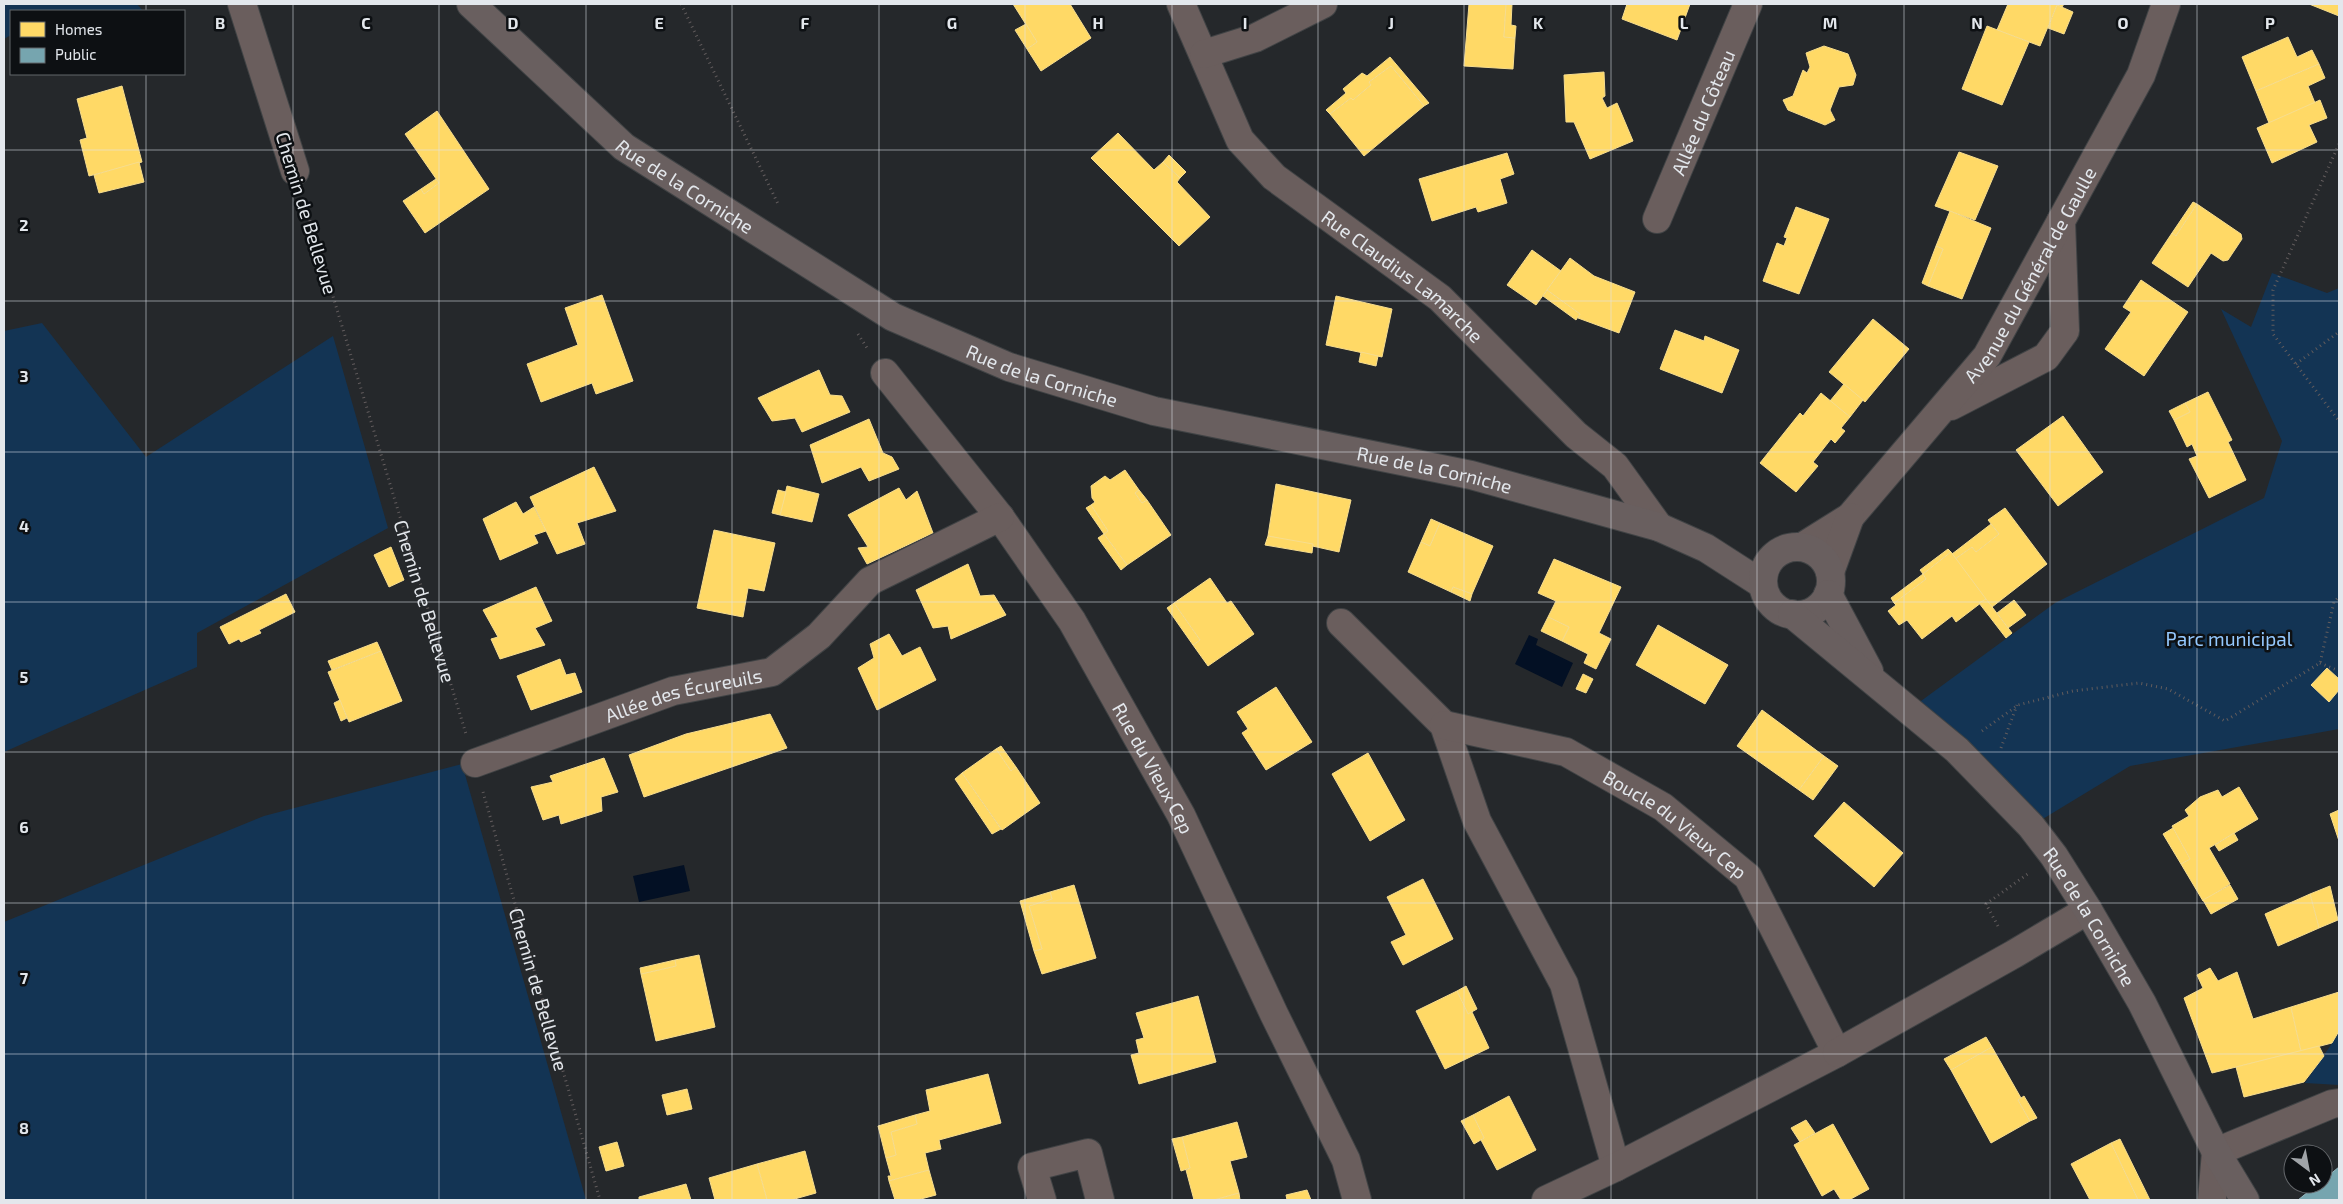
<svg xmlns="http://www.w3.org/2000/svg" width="2343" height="1204" font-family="'Exo 2',sans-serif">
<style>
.green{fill:#133454}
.water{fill:#031024}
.homes{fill:#ffd966;stroke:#f7dd8e}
.public{fill:#76a5af;stroke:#97b9c1}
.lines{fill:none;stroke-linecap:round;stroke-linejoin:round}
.minor-casing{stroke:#404345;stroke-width:30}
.major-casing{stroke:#404345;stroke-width:30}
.path{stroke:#625c5d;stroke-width:3;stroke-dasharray:1 4;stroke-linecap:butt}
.minor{stroke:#6a5e5d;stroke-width:28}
.major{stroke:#695f5f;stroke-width:28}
.grid{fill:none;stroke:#e3e7ec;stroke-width:1;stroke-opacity:0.55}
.labels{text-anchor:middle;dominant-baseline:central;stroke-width:5;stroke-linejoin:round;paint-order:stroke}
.street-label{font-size:19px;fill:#e3e7ec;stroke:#0d1013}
.park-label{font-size:19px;fill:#95c9ff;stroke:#0d1013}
.grid-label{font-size:16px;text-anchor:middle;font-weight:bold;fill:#e3e7ec;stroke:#0d1013;stroke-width:5;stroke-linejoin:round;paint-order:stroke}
</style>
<rect width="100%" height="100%" fill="#25282b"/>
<g class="green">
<path d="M 4,4 L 137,4 L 143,11 L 11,11 L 11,35 L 4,39 Z"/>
<path d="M 2272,273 L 2327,293 L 2339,288 L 2339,729 L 2130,766 L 2031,826 L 1910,709 L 2055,603 L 2264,498 L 2282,441 L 2221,309 L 2251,327 Z"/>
<path d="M 42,323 L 146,457 L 333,336 L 388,528 L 197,633 L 197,667 L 4,752 L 4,331 Z"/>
<path d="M 462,764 L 586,1200 L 4,1200 L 4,922 L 264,816 Z"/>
<path d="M 2339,1032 L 2339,1085 L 2305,1083 L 2339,1033 Z"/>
</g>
<g class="water">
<path d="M 1529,635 L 1538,639 L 1536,645 L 1573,663 L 1562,687 L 1515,664 Z"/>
<path d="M 684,865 L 690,891 L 639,902 L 633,876 Z"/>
</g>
<g class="homes">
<path d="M 1013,4 L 1070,4 L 1091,38 L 1041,71 L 1027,49 L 1037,42 Z"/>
<path d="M 1469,4 L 1506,4 L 1504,37 L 1515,38 L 1513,69 L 1464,66 Z"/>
<path d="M 1506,4 L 1512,4 L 1511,25 L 1516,26 L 1515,38 L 1504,37 Z"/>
<path d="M 1627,4 L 1690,4 L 1677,40 L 1622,19 Z"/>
<path d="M 2008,4 L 2064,4 L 2062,7 L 2057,5 L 2040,46 L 1997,30 Z"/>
<path d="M 2309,4 L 2339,4 L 2339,16 Z"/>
<path d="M 2057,5 L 2073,12 L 2064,34 L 2048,28 Z"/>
<path d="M 1026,24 L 1037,42 L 1027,49 L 1015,30 Z"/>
<path d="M 1987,26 L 2029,42 L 2002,105 L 1962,89 Z"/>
<path d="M 2288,37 L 2297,57 L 2312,50 L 2319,64 L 2256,91 L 2242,57 Z"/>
<path d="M 1824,46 L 1848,54 L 1856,75 L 1853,85 L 1839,87 L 1830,110 L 1835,120 L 1825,125 L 1788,110 L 1783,100 L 1793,96 L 1803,70 L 1807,73 L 1810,67 L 1806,53 Z"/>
<path d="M 1390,57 L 1429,103 L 1424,106 L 1391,66 L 1369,82 L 1371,85 L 1353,100 L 1351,98 L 1330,114 L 1326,110 L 1346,93 L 1343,89 L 1362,73 L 1367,76 Z"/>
<path d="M 2319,64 L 2325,78 L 2308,86 L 2315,103 L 2269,123 L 2256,91 Z"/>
<path d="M 1391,66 L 1424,106 L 1364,156 L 1330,114 L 1351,98 L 1353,100 L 1371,85 L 1369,82 Z"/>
<path d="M 1604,72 L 1605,96 L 1602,98 L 1607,108 L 1617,103 L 1633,141 L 1590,159 L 1574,122 L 1566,122 L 1564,75 Z"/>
<path d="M 122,86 L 142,162 L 89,176 L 80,140 L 87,138 L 77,99 Z"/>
<path d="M 2320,100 L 2327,118 L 2309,125 L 2317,142 L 2272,163 L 2257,128 Z"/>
<path d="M 437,111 L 489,189 L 425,233 L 403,201 L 421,189 L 424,194 L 439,183 L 405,134 Z"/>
<path d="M 1118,133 L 1154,170 L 1163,162 L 1180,178 L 1177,182 L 1210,217 L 1179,246 L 1091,158 Z"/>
<path d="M 1959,152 L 1998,166 L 1975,220 L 1935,206 Z"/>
<path d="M 1507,153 L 1514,174 L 1500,179 L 1507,203 L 1478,212 L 1476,207 L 1432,221 L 1419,179 Z"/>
<path d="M 1169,155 L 1186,172 L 1180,178 L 1163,162 Z"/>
<path d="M 139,162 L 144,182 L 99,193 L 94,175 Z"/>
<path d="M 436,179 L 439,183 L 424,194 L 421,189 Z"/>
<path d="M 2193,202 L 2197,204 L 2176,236 L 2172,233 Z"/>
<path d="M 2197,204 L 2241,234 L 2242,239 L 2228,260 L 2223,261 L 2211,253 L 2188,287 L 2152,263 L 2172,233 L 2176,236 Z"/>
<path d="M 1796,207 L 1829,219 L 1799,294 L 1763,281 L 1777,243 L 1784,246 L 1787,238 L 1784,237 Z"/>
<path d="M 1950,211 L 1991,228 L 1962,299 L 1928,286 L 1943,249 L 1936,246 Z"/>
<path d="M 1936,246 L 1943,249 L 1928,286 L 1922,283 Z"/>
<path d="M 1532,250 L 1561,271 L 1536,305 L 1507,285 Z"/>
<path d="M 1570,258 L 1594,276 L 1635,292 L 1619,333 L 1578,318 L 1580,314 L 1547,290 Z"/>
<path d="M 2141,280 L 2188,312 L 2144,376 L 2105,349 L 2131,312 L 2123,307 Z"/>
<path d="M 1547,290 L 1580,314 L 1576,320 L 1543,296 Z"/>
<path d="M 602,295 L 633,381 L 596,394 L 592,383 L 541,402 L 527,364 L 578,345 L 565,308 Z"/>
<path d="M 1336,296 L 1392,309 L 1382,357 L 1326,345 Z"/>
<path d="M 1873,319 L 1909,349 L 1865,402 L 1829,372 Z"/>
<path d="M 1675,330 L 1704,341 L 1705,336 L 1739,350 L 1722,393 L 1660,369 Z"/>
<path d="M 1361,352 L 1378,356 L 1376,366 L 1359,362 Z"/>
<path d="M 819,370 L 830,395 L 842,396 L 850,412 L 802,432 L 795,418 L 772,421 L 758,398 Z"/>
<path d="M 1844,384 L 1863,400 L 1850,417 L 1830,401 Z"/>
<path d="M 2208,392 L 2232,440 L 2228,442 L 2246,480 L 2209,498 L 2189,459 L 2197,456 L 2192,444 L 2187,447 L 2174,420 L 2190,412 L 2185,403 Z"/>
<path d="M 1821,393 L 1850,417 L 1841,428 L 1845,431 L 1835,443 L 1831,439 L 1813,462 L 1818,466 L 1796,492 L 1760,463 L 1800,413 L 1803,416 Z"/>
<path d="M 2185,403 L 2190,412 L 2174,420 L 2169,411 Z"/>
<path d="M 2063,416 L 2103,472 L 2058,506 L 2016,450 Z"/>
<path d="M 869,419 L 883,453 L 892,457 L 899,469 L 869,481 L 861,467 L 822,483 L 810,445 Z"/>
<path d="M 594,467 L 616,511 L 577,523 L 585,544 L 557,554 L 530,497 Z"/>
<path d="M 1125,470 L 1139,490 L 1135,493 L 1142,503 L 1147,500 L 1171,535 L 1127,565 L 1104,534 L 1108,531 L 1091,505 L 1095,502 L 1092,498 L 1091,486 L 1105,476 L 1110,480 Z"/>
<path d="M 1276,484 L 1351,500 L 1339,552 L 1268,536 Z"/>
<path d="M 787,486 L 819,494 L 812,522 L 780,515 Z"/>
<path d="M 899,488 L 906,500 L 917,491 L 933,533 L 867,564 L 858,548 L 868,547 L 848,515 Z"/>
<path d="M 778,490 L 786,492 L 780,515 L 772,513 Z"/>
<path d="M 1139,490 L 1147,500 L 1142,503 L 1135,493 Z"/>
<path d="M 516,502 L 523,514 L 534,507 L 546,531 L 534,535 L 538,543 L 500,560 L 483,519 Z"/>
<path d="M 1091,505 L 1108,531 L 1104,534 L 1086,508 Z"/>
<path d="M 2005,508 L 2047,564 L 1992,607 L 1955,559 L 1972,547 L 1976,552 L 1999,534 L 1988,520 Z"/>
<path d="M 1431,519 L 1440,523 L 1430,546 L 1421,542 Z"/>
<path d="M 1440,523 L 1493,546 L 1472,594 L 1453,587 L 1451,592 L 1408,572 L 1421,542 L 1430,546 Z"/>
<path d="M 1991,524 L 1999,534 L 1976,552 L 1972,547 L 1955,559 L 1952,554 Z"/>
<path d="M 714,530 L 775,543 L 764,591 L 748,588 L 743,617 L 697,608 Z"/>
<path d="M 1104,534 L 1127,565 L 1121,570 L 1098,538 Z"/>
<path d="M 1268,536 L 1313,544 L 1312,553 L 1265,545 Z"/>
<path d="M 391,547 L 404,580 L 389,587 L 374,555 Z"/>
<path d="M 1948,549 L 1951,552 L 1923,574 L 1920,570 Z"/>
<path d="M 1951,552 L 1986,599 L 1956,622 L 1952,616 L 1922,639 L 1907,620 L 1899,625 L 1888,611 L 1896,605 L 1894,603 L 1926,579 L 1923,574 Z"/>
<path d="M 1554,559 L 1621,587 L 1599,633 L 1611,639 L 1596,669 L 1584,663 L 1588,654 L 1562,641 L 1569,627 L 1548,617 L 1556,601 L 1538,593 Z"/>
<path d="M 968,564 L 980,596 L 994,595 L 1006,615 L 951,639 L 948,626 L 933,628 L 916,590 Z"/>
<path d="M 1923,574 L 1926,579 L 1894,603 L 1891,598 Z"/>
<path d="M 1210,578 L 1227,603 L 1231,601 L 1254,634 L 1208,666 L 1193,645 L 1200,640 L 1174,603 Z"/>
<path d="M 536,587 L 552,621 L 535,628 L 545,645 L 500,659 L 491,639 L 498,637 L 483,610 Z"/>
<path d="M 1453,587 L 1472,594 L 1470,601 L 1451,592 Z"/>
<path d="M 286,594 L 295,612 L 259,630 L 261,633 L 241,642 L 239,639 L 229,644 L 220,627 Z"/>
<path d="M 1986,599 L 2012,633 L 2006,638 L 1979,603 Z"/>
<path d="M 2014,600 L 2026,615 L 2008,628 L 1997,613 Z"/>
<path d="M 1174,603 L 1200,640 L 1193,645 L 1167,608 Z"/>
<path d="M 1548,617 L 1569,627 L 1562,641 L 1541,631 Z"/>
<path d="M 1658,625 L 1728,665 L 1705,704 L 1636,665 Z"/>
<path d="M 889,634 L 902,656 L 920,647 L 936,680 L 877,710 L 858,668 L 874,658 L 870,644 Z"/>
<path d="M 377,642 L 381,651 L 332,670 L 328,661 Z"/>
<path d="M 381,651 L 402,701 L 349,722 L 328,672 Z"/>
<path d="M 560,659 L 566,675 L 575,673 L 582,692 L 531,710 L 517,676 Z"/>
<path d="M 2327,668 L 2339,679 L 2339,690 L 2329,702 L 2311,685 Z"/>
<path d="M 1583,674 L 1593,679 L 1586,693 L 1576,689 Z"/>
<path d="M 1276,687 L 1312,742 L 1266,770 L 1242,733 L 1248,729 L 1237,712 Z"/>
<path d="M 340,700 L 347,718 L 341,721 L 334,703 Z"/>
<path d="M 1762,710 L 1824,756 L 1799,790 L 1737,746 Z"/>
<path d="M 770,714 L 787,748 L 644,797 L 629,755 L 686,734 Z"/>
<path d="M 1001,746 L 1016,767 L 1011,771 L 996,749 Z"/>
<path d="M 996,749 L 1011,771 L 1016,767 L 1040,803 L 1002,830 L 962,773 Z"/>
<path d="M 1368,753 L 1405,820 L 1370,841 L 1332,774 Z"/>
<path d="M 1824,756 L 1838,766 L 1813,800 L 1799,790 Z"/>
<path d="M 604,758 L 618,792 L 601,797 L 602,811 L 561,824 L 559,815 L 543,820 L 531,787 L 553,782 L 550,776 Z"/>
<path d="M 962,773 L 1001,829 L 992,834 L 955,779 Z"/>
<path d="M 2239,787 L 2258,819 L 2209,848 L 2230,884 L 2203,901 L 2181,864 L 2190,859 L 2172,826 L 2189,816 L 2185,810 L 2200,797 L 2218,790 L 2222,797 Z"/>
<path d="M 1844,802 L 1903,853 L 1874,887 L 1814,836 Z"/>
<path d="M 2339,810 L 2339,841 L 2330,814 Z"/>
<path d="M 2173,828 L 2190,859 L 2181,864 L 2163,834 Z"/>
<path d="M 2234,833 L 2238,840 L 2219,851 L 2215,845 Z"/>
<path d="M 1423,879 L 1453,939 L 1403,965 L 1391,942 L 1406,935 L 1387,897 Z"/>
<path d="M 1074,885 L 1096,958 L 1042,974 L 1034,951 L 1042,949 L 1029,906 L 1052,899 L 1050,892 Z"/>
<path d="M 2230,885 L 2238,899 L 2211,914 L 2203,900 Z"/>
<path d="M 2330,886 L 2338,920 L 2319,928 L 2310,894 Z"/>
<path d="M 1050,892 L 1052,899 L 1029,906 L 1042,949 L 1034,951 L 1020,901 Z"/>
<path d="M 2310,894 L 2319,928 L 2278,946 L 2265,914 Z"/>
<path d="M 699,955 L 715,1027 L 656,1041 L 641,974 L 676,966 L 675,960 Z"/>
<path d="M 675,960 L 676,966 L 641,974 L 640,968 Z"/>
<path d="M 2210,968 L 2218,981 L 2237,972 L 2253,1019 L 2291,1007 L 2301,1051 L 2212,1073 L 2184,998 L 2203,988 L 2197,975 Z"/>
<path d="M 1466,986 L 1477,1009 L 1468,1014 L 1457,991 Z"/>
<path d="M 1457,991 L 1468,1014 L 1472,1012 L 1489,1048 L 1445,1069 L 1416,1011 Z"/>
<path d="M 2339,992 L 2339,1031 L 2332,1043 L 2301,1051 L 2291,1007 Z"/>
<path d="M 1198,996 L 1216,1062 L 1139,1084 L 1131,1055 L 1139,1053 L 1136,1040 L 1144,1038 L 1136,1013 Z"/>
<path d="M 1986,1037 L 1992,1047 L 1951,1070 L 1944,1059 Z"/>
<path d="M 2319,1046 L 2324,1056 L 2304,1082 L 2244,1097 L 2236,1067 Z"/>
<path d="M 1992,1047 L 2021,1098 L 2018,1100 L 2030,1121 L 1991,1143 L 1951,1070 Z"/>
<path d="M 988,1074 L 1001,1123 L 939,1140 L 941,1149 L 925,1153 L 929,1170 L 889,1181 L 888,1176 L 891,1176 L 886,1158 L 896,1155 L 891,1132 L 917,1124 L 915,1115 L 930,1111 L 926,1090 Z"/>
<path d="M 687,1089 L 692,1109 L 667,1115 L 662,1095 Z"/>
<path d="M 1509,1096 L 1536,1150 L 1497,1170 L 1481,1140 L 1484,1138 L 1473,1115 Z"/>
<path d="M 2024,1096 L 2037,1118 L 2030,1121 L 2018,1100 Z"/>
<path d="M 915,1115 L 917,1124 L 891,1132 L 896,1155 L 886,1158 L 878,1126 Z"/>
<path d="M 1473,1115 L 1484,1138 L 1474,1144 L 1461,1121 Z"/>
<path d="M 1806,1120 L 1815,1133 L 1800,1142 L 1791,1128 Z"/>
<path d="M 1237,1122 L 1247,1157 L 1230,1161 L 1239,1193 L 1214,1200 L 1194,1200 L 1186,1170 L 1190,1168 L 1182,1137 Z"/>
<path d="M 1833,1124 L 1869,1189 L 1849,1200 L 1841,1200 L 1834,1189 L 1822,1196 L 1794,1145 Z"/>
<path d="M 1182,1137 L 1190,1168 L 1181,1171 L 1172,1139 Z"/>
<path d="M 2120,1139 L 2150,1200 L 2138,1200 L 2111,1143 Z"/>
<path d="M 617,1142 L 624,1166 L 606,1171 L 599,1147 Z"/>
<path d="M 2111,1143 L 2138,1200 L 2090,1200 L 2071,1164 Z"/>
<path d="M 805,1151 L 816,1193 L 791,1200 L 767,1200 L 757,1164 Z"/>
<path d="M 757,1164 L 767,1200 L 715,1200 L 709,1178 Z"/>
<path d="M 929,1170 L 936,1195 L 917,1200 L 895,1200 L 889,1181 Z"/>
<path d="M 686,1184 L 691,1200 L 639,1200 L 639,1197 Z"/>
<path d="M 1307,1190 L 1311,1200 L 1287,1200 L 1286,1195 Z"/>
<path d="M 1239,1193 L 1240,1200 L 1214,1200 Z"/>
</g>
<path class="public" d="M 2339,1167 L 2339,1200 L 2298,1200 L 2318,1184 L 2323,1184 L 2323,1180 Z"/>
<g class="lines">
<defs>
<g id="minor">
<path d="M 242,4 L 295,171"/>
<path id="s3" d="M 1181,4 L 1240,140 L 1274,177 L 1440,298 L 1576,435 L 1615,466 L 1659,527"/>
<path d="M 1204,54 L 1255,38 L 1323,4"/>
<path id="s4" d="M 1657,219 L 1748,4"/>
<path id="s5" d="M 885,373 L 1000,517 L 1072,621 L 1181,815 L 1274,1014 L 1346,1160 L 1357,1200"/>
<path d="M 1951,406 L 2046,357 L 2065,331 L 2061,221"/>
<path id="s6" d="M 1802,547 L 1850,517 L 1987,356 L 2141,75 L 2166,4"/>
<path d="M 1830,572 L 1850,517"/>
<path d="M 1341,623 L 1444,725 L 1477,821 L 1564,984 L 1616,1167"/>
<path id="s7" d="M 1444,725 L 1566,752 L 1663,807 L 1748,877 L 1837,1053 L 1616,1167 L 1546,1200"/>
<path id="s8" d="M 475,763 L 673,691 L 772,672 L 819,636 L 870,581 L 1000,517"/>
<path d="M 1837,1053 L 2014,954 L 2088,910"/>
<path d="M 1042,1200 L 1032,1167 L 1088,1153 L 1100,1200"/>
<path d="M 2212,1200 L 2216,1152 L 2332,1104 L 2339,1103"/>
</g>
<g id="major">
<path id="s9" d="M 471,4 L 624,147 L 893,317 L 1009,367 L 1154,411 L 1471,475 L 1659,527 L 1706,548 L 1762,584"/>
<circle cx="1797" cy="581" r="34"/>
<path d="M 1828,594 L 1869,671"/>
<path id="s10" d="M 1792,614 L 1957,750 L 2031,826 L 2054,856 L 2088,910 L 2142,1003 L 2216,1152 L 2245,1200"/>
</g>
</defs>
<use href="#minor" class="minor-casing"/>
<use href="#major" class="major-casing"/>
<g class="path">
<path d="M 681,4 L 779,206"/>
<path d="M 2339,144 L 2273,290 L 2273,334 L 2339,421"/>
<path id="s1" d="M 304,201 L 466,734"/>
<path d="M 858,334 L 867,348"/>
<path d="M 2296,364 L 2339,332"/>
<path d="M 2320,663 L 2339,671"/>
<path d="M 1982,731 L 2018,705 L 2073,691 L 2139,683 L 2168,689 L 2225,721 L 2320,663 L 2334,602 L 2339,597"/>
<path d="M 2001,748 L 2017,705"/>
<path id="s2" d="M 483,792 L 600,1200"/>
<path d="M 1998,926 L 1986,904 L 2029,873"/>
</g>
<use href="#minor" class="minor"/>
<use href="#major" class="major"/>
</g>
<path class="grid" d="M 146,4 L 146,11M 293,4 L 293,1200M 439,4 L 439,1200M 586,4 L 586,1200M 732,4 L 732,1200M 879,4 L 879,1200M 1025,4 L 1025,1200M 1172,4 L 1172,1200M 1318,4 L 1318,1200M 1464,4 L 1464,1200M 1611,4 L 1611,1200M 1757,4 L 1757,1200M 1904,4 L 1904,1200M 2050,4 L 2050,1200M 2197,4 L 2197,1200M 146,74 L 146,1200M 4,150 L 2339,150M 4,301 L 2339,301M 4,452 L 2339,452M 4,602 L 2339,602M 4,752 L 2339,752M 4,903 L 2339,903M 4,1054 L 2339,1054"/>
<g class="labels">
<g class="street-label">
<text stroke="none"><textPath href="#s4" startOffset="116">Allée du Côteau</textPath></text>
<text stroke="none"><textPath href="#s9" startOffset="282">Rue de la Corniche</textPath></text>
<text transform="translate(307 213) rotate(73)">Chemin de Bellevue</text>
<text stroke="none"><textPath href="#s6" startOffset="360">Avenue du Général de Gaulle</textPath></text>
<text stroke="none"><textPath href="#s3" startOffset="361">Rue Claudius Lamarche</textPath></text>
<text stroke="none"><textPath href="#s9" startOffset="688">Rue de la Corniche</textPath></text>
<text stroke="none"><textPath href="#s9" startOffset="1092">Rue de la Corniche</textPath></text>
<text stroke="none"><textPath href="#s1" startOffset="418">Chemin de Bellevue</textPath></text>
<text stroke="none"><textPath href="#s8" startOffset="220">Allée des Écureuils</textPath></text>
<text stroke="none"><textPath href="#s5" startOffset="479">Rue du Vieux Cep</textPath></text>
<text stroke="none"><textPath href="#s7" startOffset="256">Boucle du Vieux Cep</textPath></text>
<text stroke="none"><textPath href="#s10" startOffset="428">Rue de la Corniche</textPath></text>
<text stroke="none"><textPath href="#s2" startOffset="205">Chemin de Bellevue</textPath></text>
</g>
<g class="park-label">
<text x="2229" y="638">Parc municipal</text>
</g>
</g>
<g class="grid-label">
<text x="220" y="29">B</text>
<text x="366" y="29">C</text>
<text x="513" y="29">D</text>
<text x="659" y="29">E</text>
<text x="805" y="29">F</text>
<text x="952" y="29">G</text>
<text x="1098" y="29">H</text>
<text x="1245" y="29">I</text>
<text x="1391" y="29">J</text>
<text x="1538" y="29">K</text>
<text x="1684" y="29">L</text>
<text x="1830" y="29">M</text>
<text x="1977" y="29">N</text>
<text x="2123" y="29">O</text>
<text x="2270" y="29">P</text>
<text x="24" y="231">2</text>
<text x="24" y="382">3</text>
<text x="24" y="532">4</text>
<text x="24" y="683">5</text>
<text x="24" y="833">6</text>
<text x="24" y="984">7</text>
<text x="24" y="1134">8</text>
</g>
<rect width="2343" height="1204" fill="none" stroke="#e3e7ec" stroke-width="10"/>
<rect x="10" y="10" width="175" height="65" fill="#0d1013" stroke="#63666a"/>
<rect x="20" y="22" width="25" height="15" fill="#ffd966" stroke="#63666a"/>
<text x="55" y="35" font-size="15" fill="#e3e7ec">Homes</text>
<rect x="20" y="48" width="25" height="15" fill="#76a5af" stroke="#63666a"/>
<text x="55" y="60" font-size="15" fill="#e3e7ec">Public</text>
<g transform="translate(2308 1169) rotate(148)"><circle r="24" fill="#0d1013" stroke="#63666a"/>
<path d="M0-4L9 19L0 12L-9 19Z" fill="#a0a4a8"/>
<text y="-8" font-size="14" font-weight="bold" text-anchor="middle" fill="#e3e7ec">N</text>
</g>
</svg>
